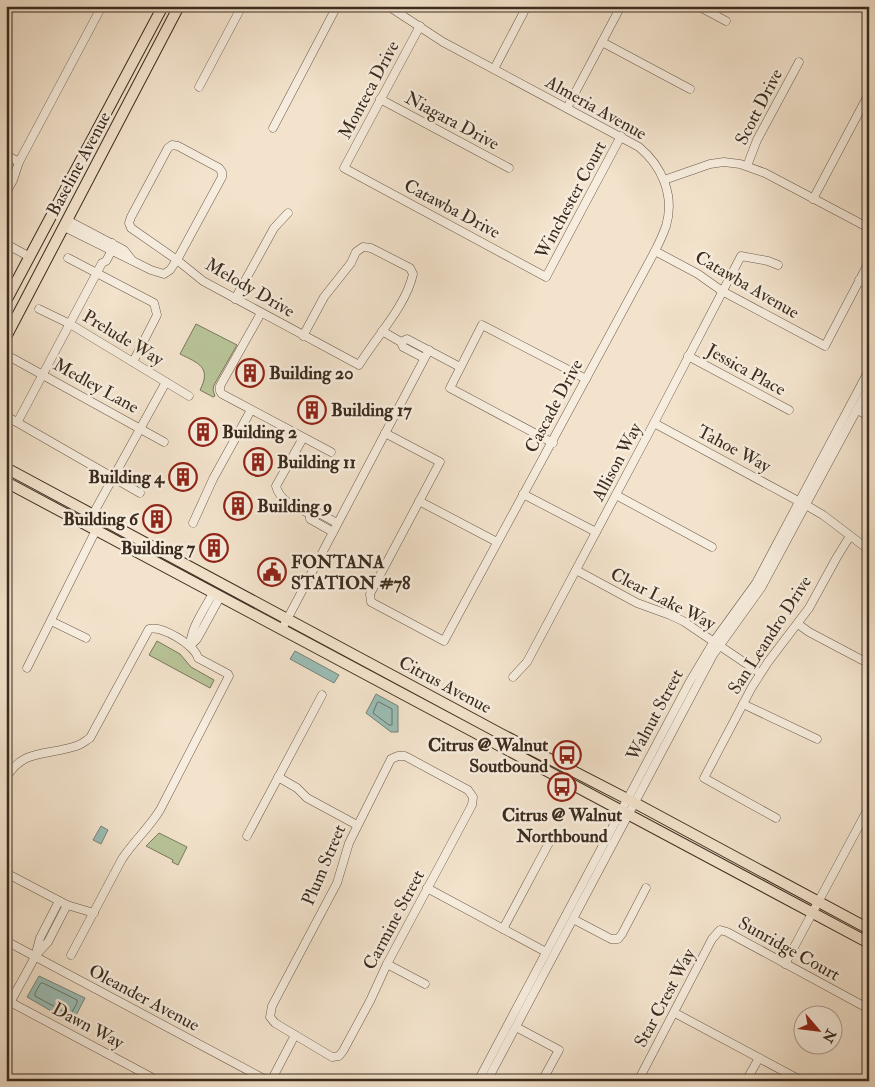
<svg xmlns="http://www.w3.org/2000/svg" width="875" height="1087" font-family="'IM FELL Double Pica',serif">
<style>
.green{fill:#b9c499;stroke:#7a785c}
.water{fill:#9bbeb6;stroke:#758379}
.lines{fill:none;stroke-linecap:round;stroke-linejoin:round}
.shore{stroke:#6b746a;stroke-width:1}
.minor-casing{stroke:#69594a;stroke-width:9}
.major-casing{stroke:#3b2b1e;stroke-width:12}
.minor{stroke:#f7edde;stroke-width:8}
.major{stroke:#f3e3cc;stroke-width:10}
.labels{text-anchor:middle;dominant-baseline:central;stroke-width:5;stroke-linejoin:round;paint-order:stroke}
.street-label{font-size:18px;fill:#3b2b1e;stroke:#f7edde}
.poi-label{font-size:18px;font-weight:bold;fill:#3b2b1e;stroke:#f7edde;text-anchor:start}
</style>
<rect width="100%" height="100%" fill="#f3e3cc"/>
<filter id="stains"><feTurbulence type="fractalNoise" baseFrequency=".004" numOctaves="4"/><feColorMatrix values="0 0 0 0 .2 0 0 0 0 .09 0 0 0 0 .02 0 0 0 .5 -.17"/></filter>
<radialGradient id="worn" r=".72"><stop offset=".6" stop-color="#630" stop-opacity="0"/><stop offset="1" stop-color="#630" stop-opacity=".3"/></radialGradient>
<g class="green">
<path d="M 196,324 L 237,345 L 214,385 L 213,390 L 215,396 L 213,397 L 200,390 C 212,367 198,363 180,354 Z"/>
<path d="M 157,641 L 180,654 L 191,667 L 214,680 L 210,688 L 149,655 Z"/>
<path d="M 159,833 L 187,847 L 178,865 L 172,862 L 173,860 L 146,846 Z"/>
</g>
<g class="water">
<path d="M 295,651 L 339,675 L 334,683 L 290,659 Z"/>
<path d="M 376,694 L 398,706 L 398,732 L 391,732 L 366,713 Z"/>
<path d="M 101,826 L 108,830 L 101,844 L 93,840 Z"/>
<path d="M 39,976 L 85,998 L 72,1023 L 27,997 Z"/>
</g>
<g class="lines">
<g class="shore">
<path d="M 379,702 L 392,709 L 392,725 L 389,725 L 373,713 L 377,703 Z"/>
<path d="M 43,983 L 77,1000 L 77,1003 L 71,1014 L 68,1014 L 35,996 L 35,993 L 40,984 Z"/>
</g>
<defs>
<g id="minor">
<path d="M 698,6 L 726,21"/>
<path d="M 420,26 L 344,168 L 546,277 L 621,136"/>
<path d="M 602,42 L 690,89"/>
<path d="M 494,69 L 527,6"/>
<path d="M 199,87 L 242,6"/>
<path d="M 380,99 L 509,168"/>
<path d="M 567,108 L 621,6"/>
<path d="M 273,128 L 337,6"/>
<path d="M 6,155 L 19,162"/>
<path d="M 747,166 L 757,140 L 799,62"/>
<path d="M 664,180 L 710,164 L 724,162 L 740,164 L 765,173 L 869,228"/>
<path d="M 6,193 L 13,180 L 19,162 L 102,6"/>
<path d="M 813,199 L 866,99"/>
<path d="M 67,220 L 124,250 L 132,260"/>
<path d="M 64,227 L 151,270 L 164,274 L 170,270 L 177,260 L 222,177 L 222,172 L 219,168 L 178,146 L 172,145 L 168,148 L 131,217 L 129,223 L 131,228 L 177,260 L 203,281 L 359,365 C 376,337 406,306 413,274 L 410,268 L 371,248 L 363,247 L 356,252 L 351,263 L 324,297 L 303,336"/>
<path d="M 6,244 L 30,257"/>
<path d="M 655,251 L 698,274 L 722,291 L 825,346 L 869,262"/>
<path d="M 68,258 L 154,303 L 157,315 L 133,362"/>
<path d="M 859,280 L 869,285"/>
<path d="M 235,299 L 274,228 L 288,213"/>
<path d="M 39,309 L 70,324 L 189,396"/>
<path d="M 261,313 L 220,386 L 220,391 L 222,394 L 331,452"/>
<path d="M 382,331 L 401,342 L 403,347 L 424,358"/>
<path d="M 401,342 L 407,339 L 460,367"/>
<path d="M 688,356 L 789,410"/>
<path d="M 12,358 L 164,442"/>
<path d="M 857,410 L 869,416"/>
<path d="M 6,416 L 140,493"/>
<path d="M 18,421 L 102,263 L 106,261 L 111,252 L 112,243"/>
<path d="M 654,423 L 800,502"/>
<path d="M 385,433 L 440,462 L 370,594 L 371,602 L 444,641 C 514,510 585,381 655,251 C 659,243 663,235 666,226 C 675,196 662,166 639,147 L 443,42 L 388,6"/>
<path d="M 303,438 L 276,486 C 280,502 296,507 310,514"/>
<path d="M 553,443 L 450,388 L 482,325 L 586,379"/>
<path d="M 523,494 L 596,532"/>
<path d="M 616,495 L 712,547"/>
<path d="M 419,501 L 497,542"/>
<path d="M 806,505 L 823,515 L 869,550"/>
<path d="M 93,514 L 166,382"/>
<path d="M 310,514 L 315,511 L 337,523"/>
<path d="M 310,514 L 310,519 L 333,532"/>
<path d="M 193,523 L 213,479 L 251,410"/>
<path d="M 576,570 L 637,603 L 670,615 L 683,621 L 760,673"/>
<path d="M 51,621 L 86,638"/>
<path d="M 798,624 L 809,632 L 862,660"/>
<path d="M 282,629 L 429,350"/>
<path d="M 190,646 C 191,627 204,610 213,593"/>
<path d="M 190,646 L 197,639 L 220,597"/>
<path d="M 27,668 L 96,530"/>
<path d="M 513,677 L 527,662 L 654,423 L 741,256 L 768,261 L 778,265"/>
<path d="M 743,704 L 817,739"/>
<path d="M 398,756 L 405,756 L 468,790 L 473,797 L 472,805 L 387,964 L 370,1001 L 343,1051 L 339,1056 L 332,1057 L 275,1023 L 270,1017 L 272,1006 L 337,883 L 349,843 L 391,759 Z"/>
<path d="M 278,777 L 297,788 L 307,798 L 357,825"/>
<path d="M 6,778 C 23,748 48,756 76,746 C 81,745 85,741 90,738 L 149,629 C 161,625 195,645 198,658 L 228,674 L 229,676 L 160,810 C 148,829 134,841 122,859 L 71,955"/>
<path d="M 776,818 L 704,778 L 752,687 L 768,662 L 809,608 L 837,557 L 850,536"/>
<path d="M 247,836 L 322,695"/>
<path d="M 6,873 L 67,905 L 94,913"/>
<path d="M 427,888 L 546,952"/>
<path d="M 573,919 L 611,939 L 618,939 L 622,934 L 646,888"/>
<path d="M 503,929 L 551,839"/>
<path d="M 6,941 L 268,1081"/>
<path d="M 36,955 L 48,942 L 67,905"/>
<path d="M 387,964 L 425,984"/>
<path d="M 785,964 L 869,807"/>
<path d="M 10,1002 L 151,1077 L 151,1081"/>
<path d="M 6,1010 L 35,957 L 40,938 L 59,901"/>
<path d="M 675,1013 L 802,1081"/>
<path d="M 516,1027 L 559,1050 L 542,1081"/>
<path d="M 271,1081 L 295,1035"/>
<path d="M 478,1081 L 689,683 L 714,641 L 756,583 L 869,370"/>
<path d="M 487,1081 L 713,655 L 761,588 L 869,387"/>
<path d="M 638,1081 L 712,939 L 720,930 L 727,932 L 869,1009"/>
<path d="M 746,1081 L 759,1058"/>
</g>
<g id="major">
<path d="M 6,301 L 163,6"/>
<path d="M 6,337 L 179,6"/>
<path d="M 6,468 L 501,734 L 635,803 L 869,929"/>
<path d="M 6,482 L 869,943"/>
</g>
</defs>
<use href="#minor" class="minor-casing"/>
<use href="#major" class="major-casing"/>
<use href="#minor" class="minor"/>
<use href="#major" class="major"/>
</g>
<defs>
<symbol id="building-ring" viewBox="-11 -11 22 22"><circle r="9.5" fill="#f7edde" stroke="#8f2418" stroke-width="1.5"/><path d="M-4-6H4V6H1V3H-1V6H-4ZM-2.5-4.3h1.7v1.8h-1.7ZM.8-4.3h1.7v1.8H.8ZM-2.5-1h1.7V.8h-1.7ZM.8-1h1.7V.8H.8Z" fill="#8f2418"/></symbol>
<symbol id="civic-ring" viewBox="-11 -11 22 22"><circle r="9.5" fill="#f7edde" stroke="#8f2418" stroke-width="1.5"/><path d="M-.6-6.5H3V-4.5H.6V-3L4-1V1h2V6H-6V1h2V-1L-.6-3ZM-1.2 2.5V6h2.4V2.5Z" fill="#8f2418"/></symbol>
<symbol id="bus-ring" viewBox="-11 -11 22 22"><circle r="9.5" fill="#f7edde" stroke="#8f2418" stroke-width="1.5"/><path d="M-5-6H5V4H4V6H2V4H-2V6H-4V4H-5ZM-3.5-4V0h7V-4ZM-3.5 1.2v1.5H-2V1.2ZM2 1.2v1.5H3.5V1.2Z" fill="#8f2418"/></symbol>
</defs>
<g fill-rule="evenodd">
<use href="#building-ring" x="234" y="357" width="32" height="32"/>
<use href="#building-ring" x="296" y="394" width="32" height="32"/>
<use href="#building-ring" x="187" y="416" width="32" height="32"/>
<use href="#building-ring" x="242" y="446" width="32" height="32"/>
<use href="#building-ring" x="167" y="461" width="32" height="32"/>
<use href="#building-ring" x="222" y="490" width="32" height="32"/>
<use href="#building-ring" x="141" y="503" width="32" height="32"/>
<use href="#building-ring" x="198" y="532" width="32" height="32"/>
<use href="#civic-ring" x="256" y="556" width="32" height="32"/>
<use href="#bus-ring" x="551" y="739" width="32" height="32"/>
<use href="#bus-ring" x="546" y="771" width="32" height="32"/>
</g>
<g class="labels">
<g class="street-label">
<text transform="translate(369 90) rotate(-62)">Monteca Drive</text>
<text transform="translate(759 107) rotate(-63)">Scott Drive</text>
<text transform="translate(596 108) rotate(29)">Almeria Avenue</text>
<text transform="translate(452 121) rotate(28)">Niagara Drive</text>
<text transform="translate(79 164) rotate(-62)">Baseline Avenue</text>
<text transform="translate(571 200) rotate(-62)">Winchester Court</text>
<text transform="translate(452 209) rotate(28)">Catawba Drive</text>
<text transform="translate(747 285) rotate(30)">Catawba Avenue</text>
<text transform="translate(250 288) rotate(30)">Melody Drive</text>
<text transform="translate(123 338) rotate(31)">Prelude Way</text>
<text transform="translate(746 370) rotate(29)">Jessica Place</text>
<text transform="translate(96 386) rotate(29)">Medley Lane</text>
<text transform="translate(554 406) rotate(-62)">Cascade Drive</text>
<text transform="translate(734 449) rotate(28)">Tahoe Way</text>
<text transform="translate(617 462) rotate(-62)">Allison Way</text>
<text transform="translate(663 599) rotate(27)">Clear Lake Way</text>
<text transform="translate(770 635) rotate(-57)">San Leandro Drive</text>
<text transform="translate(445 685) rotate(28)">Citrus Avenue</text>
<text transform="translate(655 715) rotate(-62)">Walnut Street</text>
<text transform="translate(324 865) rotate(-67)">Plum Street</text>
<text transform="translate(394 920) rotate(-62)">Carmine Street</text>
<text transform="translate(789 949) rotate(29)">Sunridge Court</text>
<text transform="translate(144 998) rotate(28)">Oleander Avenue</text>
<text transform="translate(665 998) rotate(-62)">Star Crest Way</text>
<text transform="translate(88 1026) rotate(28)">Dawn Way</text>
</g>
<g class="poi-label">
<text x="269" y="373">Building 20</text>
<text x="331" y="410">Building 17</text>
<text x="222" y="432">Building 2</text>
<text x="277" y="462">Building 11</text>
<text x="164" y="477" text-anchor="end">Building 4</text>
<text x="257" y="506">Building 9</text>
<text x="138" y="519" text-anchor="end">Building 6</text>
<text x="195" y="548" text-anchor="end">Building 7</text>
<text x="291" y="562">FONTANA<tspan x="291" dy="21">STATION #78</tspan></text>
<text x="548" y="745" text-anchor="end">Citrus @ Walnut<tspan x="548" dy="21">Soutbound</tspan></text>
<text x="562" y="815" text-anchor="middle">Citrus @ Walnut<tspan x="562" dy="21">Northbound</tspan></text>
</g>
</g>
<rect width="875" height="1087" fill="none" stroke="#f3e3cc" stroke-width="25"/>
<rect x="8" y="8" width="860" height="1072" fill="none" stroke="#3b2b1e" stroke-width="2.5"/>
<rect x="12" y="12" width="850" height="1062" fill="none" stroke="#3b2b1e"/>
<g transform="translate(818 1030) rotate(118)"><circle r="24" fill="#f7edde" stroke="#ac9f91"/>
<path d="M0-4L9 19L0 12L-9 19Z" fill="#8f2418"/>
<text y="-8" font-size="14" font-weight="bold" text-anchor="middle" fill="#3b2b1e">N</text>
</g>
<rect width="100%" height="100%" filter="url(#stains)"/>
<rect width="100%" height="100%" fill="url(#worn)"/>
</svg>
